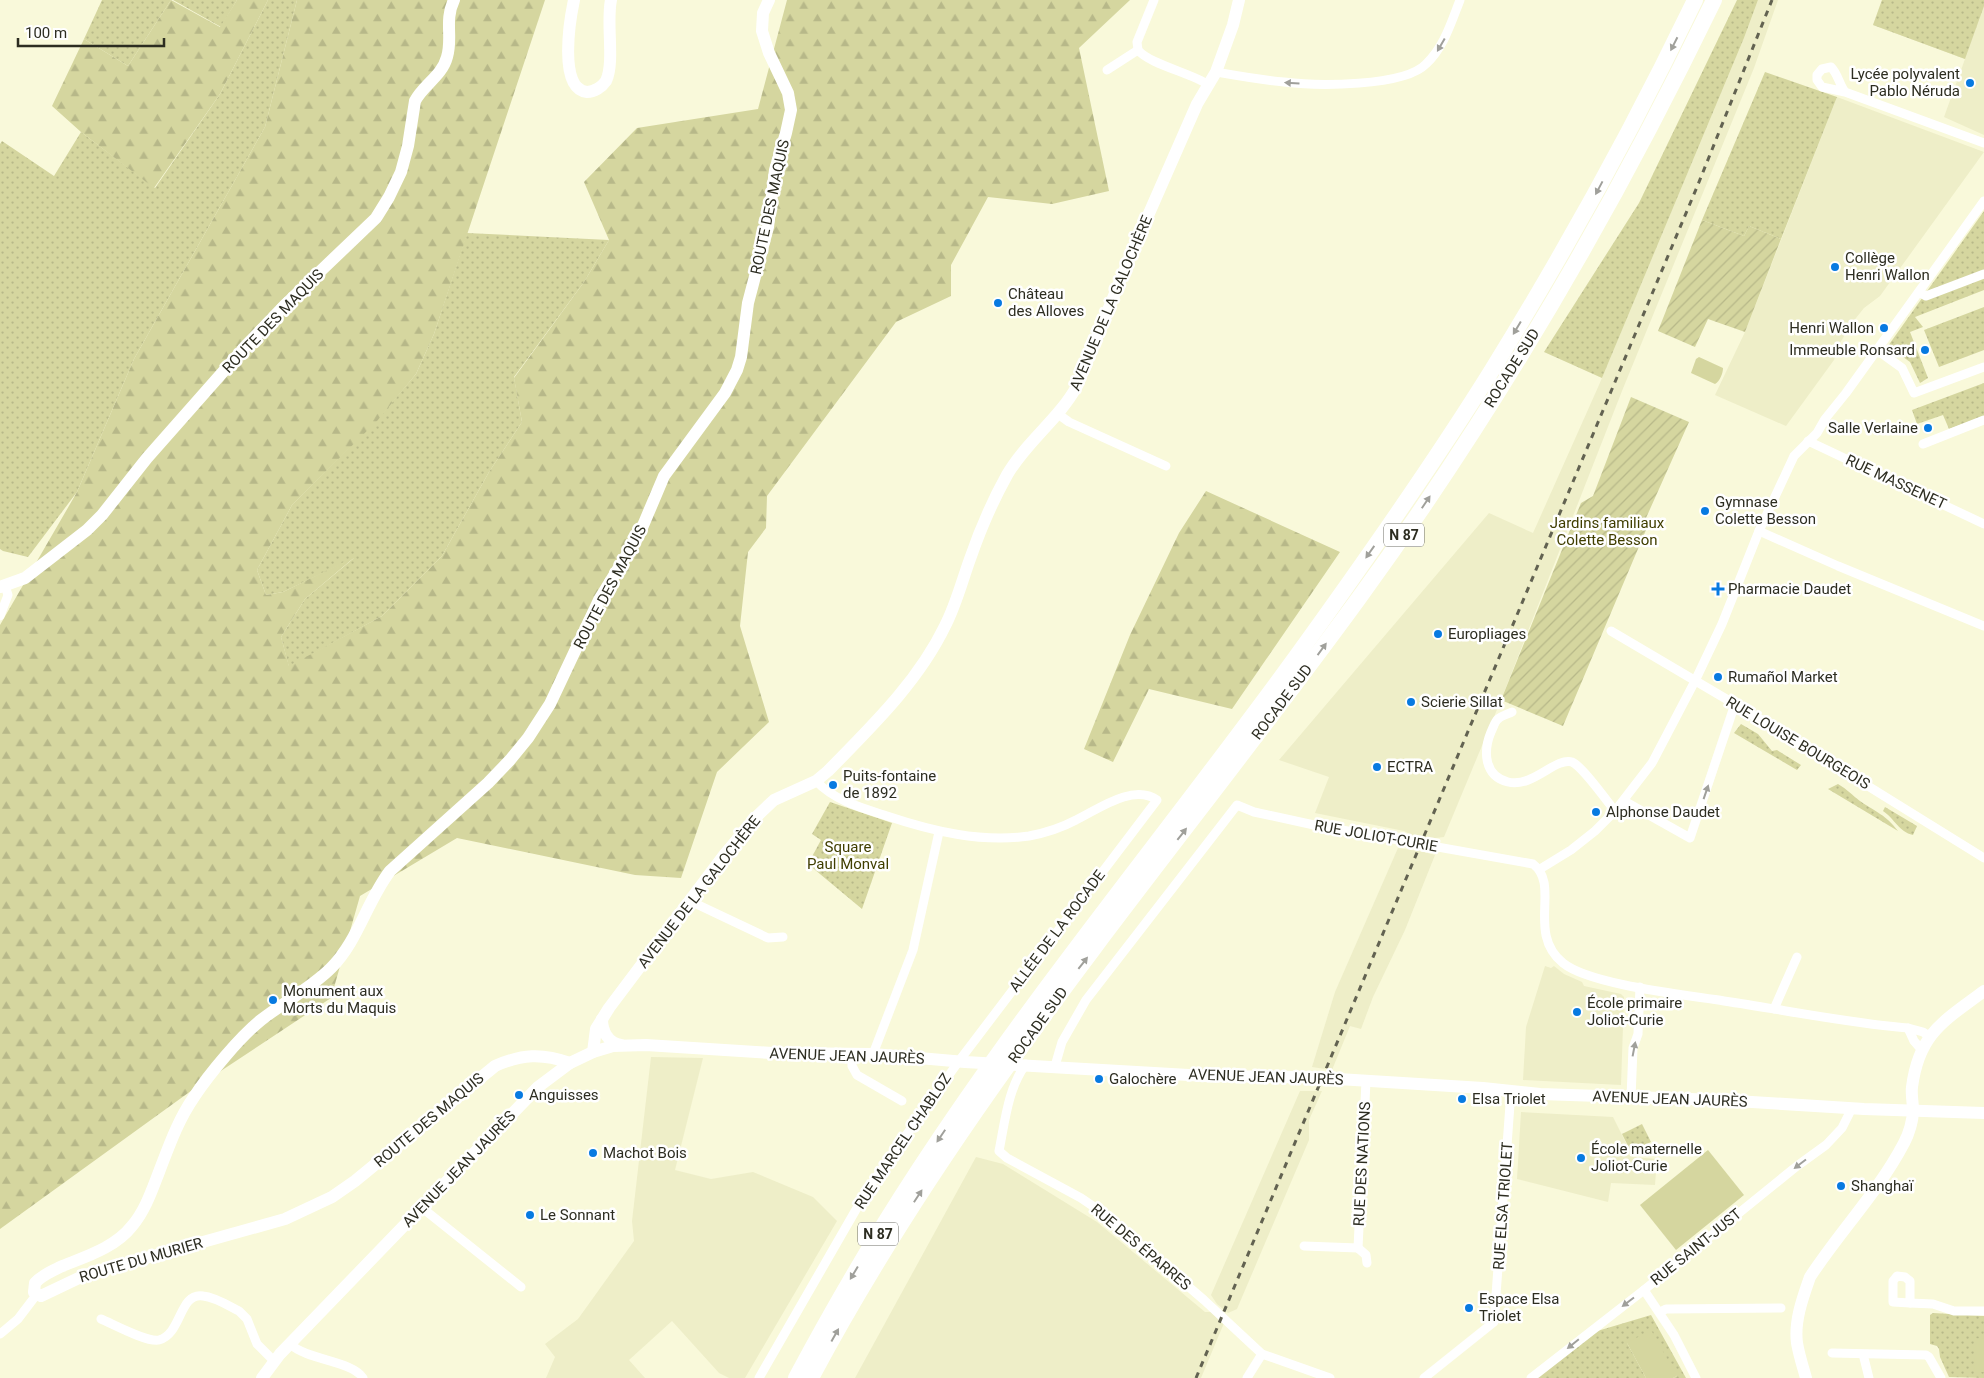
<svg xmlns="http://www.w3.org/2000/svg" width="1984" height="1378" font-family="Roboto,sans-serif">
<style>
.built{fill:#eeeec8}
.grass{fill:url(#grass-dots)}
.forest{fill:url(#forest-firs)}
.garden{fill:url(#garden-furrows)}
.pitch{fill:#d5d69f}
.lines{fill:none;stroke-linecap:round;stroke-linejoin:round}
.street{stroke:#fff;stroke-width:9}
.secondary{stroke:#fff;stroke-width:12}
.highway{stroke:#fff;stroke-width:16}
.rail{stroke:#626251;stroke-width:3;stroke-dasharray:6 6;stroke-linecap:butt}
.oneway{fill:#a0a09b}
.poi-dot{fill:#077ae1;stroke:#fff;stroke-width:2}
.labels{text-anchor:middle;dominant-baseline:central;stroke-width:5;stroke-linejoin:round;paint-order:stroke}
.shield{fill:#fff;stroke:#6c6c64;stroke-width:1}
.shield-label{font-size:14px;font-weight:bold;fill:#2d2d21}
.poi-label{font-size:15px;fill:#2d2d21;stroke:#fff;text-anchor:start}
.street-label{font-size:15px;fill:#2d2d21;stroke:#fff}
.park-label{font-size:15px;fill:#403e00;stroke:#fff}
</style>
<defs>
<pattern id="grass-dots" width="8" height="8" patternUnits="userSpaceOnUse" patternTransform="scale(1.25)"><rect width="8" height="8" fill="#d5d69f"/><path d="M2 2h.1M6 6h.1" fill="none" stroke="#b7b889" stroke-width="1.8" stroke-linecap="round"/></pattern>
<pattern id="forest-firs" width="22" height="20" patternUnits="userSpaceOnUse" patternTransform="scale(1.25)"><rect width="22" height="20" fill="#d5d69f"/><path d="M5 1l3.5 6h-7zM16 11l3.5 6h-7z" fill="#b7b889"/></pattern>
<pattern id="garden-furrows" width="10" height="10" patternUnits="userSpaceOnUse" patternTransform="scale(1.25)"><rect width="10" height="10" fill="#d5d69f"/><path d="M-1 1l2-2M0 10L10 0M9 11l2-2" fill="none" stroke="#b7b889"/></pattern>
</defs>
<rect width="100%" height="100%" fill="#f9f9da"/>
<g class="built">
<path d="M 1758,0 L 1778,0 L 1754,68 L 1622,391 L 1501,700 L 1444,837 L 1428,839 L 1415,837 L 1404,831 L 1315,813 L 1329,777 L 1279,760 L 1489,513 L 1533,533 L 1599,385 L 1744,38 Z"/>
<path d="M 1882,0 L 1984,0 L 1984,135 L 1944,117 L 1965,59 L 1873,25 Z"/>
<path d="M 1837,97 L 1984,152 L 1880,296 L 1864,308 L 1852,323 L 1840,343 L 1834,360 L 1786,426 L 1715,395 L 1745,332 Z"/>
<path d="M 1398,848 L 1424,852 L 1435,855 L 1405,930 L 1373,997 L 1361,1029 L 1350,1026 L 1332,1070 L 1312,1067 L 1335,992 Z"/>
<path d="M 1545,966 L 1551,968 L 1554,966 L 1564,974 L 1582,982 L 1584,986 L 1621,994 L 1624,997 L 1621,1085 L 1523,1080 L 1526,1027 Z"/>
<path d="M 651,1057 L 703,1058 L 675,1170 L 711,1179 L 753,1172 L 813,1197 L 837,1221 L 745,1378 L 729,1378 L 719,1373 L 672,1321 L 629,1360 L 645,1378 L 546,1378 L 555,1357 L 545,1344 L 578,1319 L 634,1241 L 632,1221 Z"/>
<path d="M 1300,1091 L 1322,1091 L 1309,1120 L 1309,1140 L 1237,1309 L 1228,1313 L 1217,1304 L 1211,1295 Z"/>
<path d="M 1521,1112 L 1613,1117 L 1633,1157 L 1657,1159 L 1655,1185 L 1611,1183 L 1608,1202 L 1517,1179 Z"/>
<path d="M 976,1157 L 1003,1164 L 1097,1222 L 1205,1312 L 1214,1312 L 1224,1323 L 1201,1378 L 855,1378 Z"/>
</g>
<g class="grass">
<path d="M 102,0 L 171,0 L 128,66 L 84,39 Z"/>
<path d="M 173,0 L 237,0 L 221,27 Z"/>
<path d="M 268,0 L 297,0 L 265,127 L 134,359 L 77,492 L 28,557 L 3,551 L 0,549 L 0,144 L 2,141 L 54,176 L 81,132 L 155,188 L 220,94 Z"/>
<path d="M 1737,0 L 1758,0 L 1744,38 L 1602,378 L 1544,352 L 1639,203 Z"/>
<path d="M 1882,0 L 1984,0 L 1984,6 L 1965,59 L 1873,25 Z"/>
<path d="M 1765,72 L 1837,97 L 1781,239 L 1749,226 L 1744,236 L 1702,220 Z"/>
<path d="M 1984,211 L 1984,290 L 1915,317 L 1923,327 L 1910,332 L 1928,378 L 1920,383 L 1910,362 L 1888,346 Z"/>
<path d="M 467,233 L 609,240 L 584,282 L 514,377 L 522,422 L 489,472 L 442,556 L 382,616 L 289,667 L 281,637 L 305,599 L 354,558 L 283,592 L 266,595 L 257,570 L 292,505 L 376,421 L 416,374 L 434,334 Z"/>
<path d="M 1984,307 L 1984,350 L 1939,367 L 1924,330 Z"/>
<path d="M 1984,383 L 1984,416 L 1949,429 L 1943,415 L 1917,424 L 1912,410 Z"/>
<path d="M 1741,724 L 1758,734 L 1772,751 L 1777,750 L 1801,765 L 1797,770 L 1734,733 Z"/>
<path d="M 1838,784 C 1848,790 1852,795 1860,801 C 1877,813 1885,814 1898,831 L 1828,789 Z"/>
<path d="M 830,802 L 892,823 L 862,909 L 808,864 L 821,840 L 812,834 Z"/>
<path d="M 1885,807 L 1917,826 L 1913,835 C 1899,832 1894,818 1883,811 Z"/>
<path d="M 1642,1124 L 1651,1142 L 1631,1152 L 1622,1134 Z"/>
<path d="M 1933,1313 L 1984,1316 L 1984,1378 L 1949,1377 L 1940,1357 L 1939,1349 L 1937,1346 L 1930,1344 L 1930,1315 Z"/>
<path d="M 1651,1315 L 1686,1378 L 1673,1378 L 1677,1376 L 1627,1343 L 1646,1378 L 1536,1378 L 1594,1332 Z"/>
</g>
<g class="forest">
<path d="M 171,0 L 220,27 L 237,0 L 268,0 L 220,94 L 154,188 L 81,132 L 52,106 L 84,39 L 128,66 Z"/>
<path d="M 297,0 L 545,0 L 434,334 L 416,374 L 377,421 L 292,505 L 257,570 L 266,595 L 283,592 L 356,556 L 305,599 L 281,637 L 289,666 L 382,616 L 442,556 L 489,472 L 522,422 L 514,378 L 584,282 L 609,240 L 584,182 L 637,128 L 758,109 L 787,0 L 1130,0 L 1079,48 L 1109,191 L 1052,204 L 988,197 L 951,265 L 951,296 L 896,322 L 767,496 L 766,528 L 748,552 L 740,626 L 769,722 L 717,772 L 681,878 L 635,875 L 457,838 L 360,896 L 331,998 L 195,1088 L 0,1229 L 0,625 L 77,492 L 134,359 L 265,127 Z"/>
<path d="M 1206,491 L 1340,552 L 1232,709 L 1149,689 L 1113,762 L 1084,749 L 1130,635 L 1179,533 Z"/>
</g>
<g class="garden">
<path d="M 1702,220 L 1744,236 L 1749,226 L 1781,239 L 1745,332 L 1708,319 L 1695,347 L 1658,331 Z"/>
<path d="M 1631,397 L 1689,422 L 1646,518 L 1646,530 L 1563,726 L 1501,700 L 1581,503 L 1593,496 Z"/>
</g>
<g class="pitch">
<path d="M 1699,357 L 1723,368 C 1723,373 1720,381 1715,384 L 1691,373 L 1696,359 Z"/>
<path d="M 1708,1150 L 1744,1195 L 1676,1250 L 1640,1205 Z"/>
<path d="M 1651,1330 L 1677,1376 L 1673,1378 L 1646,1378 L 1627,1343 Z"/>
<path d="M 1975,1338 L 1984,1339 L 1984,1372 L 1974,1372 Z"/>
</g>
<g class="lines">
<g class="street">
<path d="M 1154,0 L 1137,42 L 1138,50 C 1149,64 1191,73 1209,85"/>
<path d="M 1107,70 L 1138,50"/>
<path d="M 1216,72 C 1239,76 1261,80 1284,82 C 1316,86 1404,87 1426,64 C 1444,47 1451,23 1460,0"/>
<path d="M 1845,92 C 1839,84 1838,74 1831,67 L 1822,69 L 1817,75 L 1817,80 L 1822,87 L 1845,92 L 1984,143"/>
<path d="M 1919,292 L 1926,296 L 1984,274"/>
<path d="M 1877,350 L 1902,368 L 1914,393 L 1984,367"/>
<path d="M 1058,414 L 1069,422 L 1166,466"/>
<path d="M 1808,441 L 1984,524"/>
<path d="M 1923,444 L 1984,420"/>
<path d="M 1759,531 L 1838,566 L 1984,626"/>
<path d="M 0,616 L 8,595 L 5,586"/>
<path d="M 1611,631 L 1755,716 L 1984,858"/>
<path d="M 1512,712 C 1508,714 1501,716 1498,719 C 1495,721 1493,728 1491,732 C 1483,751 1484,776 1508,782 C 1533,788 1555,757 1572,762 C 1582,766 1607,801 1615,811"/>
<path d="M 1624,801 L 1690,838 L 1735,704"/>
<path d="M 1540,869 L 1571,850 L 1595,831 L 1615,811 L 1652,763 L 1695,681 L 1722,624 L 1759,531 L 1794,456 L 1817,433 L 1825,419 L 1846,393 L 1984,201"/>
<path d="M 690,901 L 768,938 L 783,937"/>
<path d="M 1774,1009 L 1797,957"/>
<path d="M 1908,1028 L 1914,1041 L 1921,1049"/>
<path d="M 852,1053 L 852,1066 L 857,1075 L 902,1101"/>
<path d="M 873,1054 L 913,950 L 939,832"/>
<path d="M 1026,1064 C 1008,1088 1005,1121 999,1151 L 1007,1158 L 1081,1198 L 1103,1213 L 1204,1300 L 1262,1354 L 1330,1378"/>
<path d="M 1055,1066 L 1062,1042 L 1086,1000 L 1237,805 L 1254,812 L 1314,825 L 1533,864 C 1561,885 1526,933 1563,963 C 1590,985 1687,995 1724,1001 C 1785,1010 1847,1023 1908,1028 L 1923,1032 L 1929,1036"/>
<path d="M 1631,1098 L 1633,1048 L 1638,1034 L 1640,987"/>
<path d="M 421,1207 L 521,1287"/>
<path d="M 1304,1246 L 1358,1248 L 1366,1081"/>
<path d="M 1358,1248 L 1366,1255 L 1367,1263"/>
<path d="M 1897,1276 L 1905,1277 L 1910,1281 L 1910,1303 L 1893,1302 L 1893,1281 Z"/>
<path d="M 1644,1290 L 1674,1335 L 1696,1378"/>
<path d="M 1910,1303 L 1933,1304 L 1954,1311 L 1984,1311"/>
<path d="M 1660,1312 L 1666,1309 L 1781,1308"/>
<path d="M 101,1319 C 113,1324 148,1343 159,1340 C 182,1334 179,1292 203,1296 C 215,1297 229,1306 239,1311 L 247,1319 L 257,1344 L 274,1361"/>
<path d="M 0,1334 L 18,1319 L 37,1294"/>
<path d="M 290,1344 C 307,1360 353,1361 363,1378"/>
<path d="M 1832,1353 L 1926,1355 L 1929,1357 L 1941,1378"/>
<path d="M 1863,1354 L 1869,1378"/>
<path d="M 759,1378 L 869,1187 L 959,1061 L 1157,800 C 1133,783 1097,810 1076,820 C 1061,828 1045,833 1029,836 C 981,843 932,831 887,816 C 862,808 835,801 816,781"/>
<path d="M 1247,1378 L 1262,1354"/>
<path d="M 1424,1378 L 1494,1322 L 1511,1091"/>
<path d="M 1531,1378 L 1644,1290 L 1797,1166 L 1826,1145 L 1842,1128 L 1852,1108"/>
</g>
<g class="secondary">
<path d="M 574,0 C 570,19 558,89 587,92 C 594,92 602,87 606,81 C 615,62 606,23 611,0"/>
<path d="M 0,587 L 25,578 L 87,530 L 102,515 L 147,458 L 245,347 L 286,304 L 376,218 L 389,197 L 401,172 L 408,146 L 415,101 C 423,85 442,76 447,57 C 453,37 444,21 454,0"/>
<path d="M 602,1019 C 602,1031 608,1043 621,1045"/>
<path d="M 593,1052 L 596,1029 L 609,1008 L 724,855 L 756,817 L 774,800 L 816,781 L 828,771 C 871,727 918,682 945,626 C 956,605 962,581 970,559 C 980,530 992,502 1007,475 C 1026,442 1059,419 1077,386 L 1129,259 L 1197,104 L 1216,72 L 1233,25 L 1239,0"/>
<path d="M 570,1063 C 542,1053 522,1054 495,1066 L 355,1181 L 332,1197 L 285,1219 L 85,1275 L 41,1296 L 34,1292 L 35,1283 C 42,1275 51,1272 60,1267 C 84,1257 115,1248 132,1226 C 145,1211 152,1190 159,1172 C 169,1146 178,1120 194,1097 C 209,1074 240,1037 261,1020 C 284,1002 311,988 331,968 C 358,941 367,901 390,871 L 488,783 L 510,760 L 528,738 L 550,704 L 599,600 L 639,535 L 664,476 L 725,393 L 737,370 L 741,357 L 748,303 L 768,227 L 775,170 L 786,133 L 791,110 L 788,93 L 769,53 L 762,31 L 763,13 L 769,0"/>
<path d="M 262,1378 L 280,1354 L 538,1087 L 570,1063 L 593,1052 L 613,1046 L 646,1045 L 772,1053 L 873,1054 L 965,1062 L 1206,1076 L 1306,1077 L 1483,1088 L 1540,1094 L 1720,1100 L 1864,1109 L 1984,1113"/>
<path d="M 1806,1378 C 1803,1367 1799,1355 1797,1343 C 1794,1321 1803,1297 1810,1277 C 1840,1231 1879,1191 1904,1143 C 1909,1134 1913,1120 1913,1110 C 1913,1102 1911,1095 1912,1087 C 1919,1033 1944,1021 1984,991"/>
</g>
<g class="highway">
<path d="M 796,1378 C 834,1307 874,1238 918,1171 C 1034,993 1171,829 1296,657 C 1364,563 1431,468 1492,370 C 1566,250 1634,127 1695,0"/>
<path d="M 811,1378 C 961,1096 1172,855 1359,598 C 1495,411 1613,209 1714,0"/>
</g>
<path class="rail" d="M 1196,1378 L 1697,187 L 1772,0"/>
</g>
<defs><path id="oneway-solid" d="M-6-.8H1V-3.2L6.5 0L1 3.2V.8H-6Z" transform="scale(1.25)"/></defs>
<g class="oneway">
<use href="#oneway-solid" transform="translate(1674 44) rotate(117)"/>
<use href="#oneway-solid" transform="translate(1441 45) rotate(120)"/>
<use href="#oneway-solid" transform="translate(1292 83) rotate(-177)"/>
<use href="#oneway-solid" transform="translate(1599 188) rotate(118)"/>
<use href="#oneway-solid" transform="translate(1517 328) rotate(121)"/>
<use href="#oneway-solid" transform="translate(1426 502) rotate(-56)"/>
<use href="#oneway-solid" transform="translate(1370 552) rotate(125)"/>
<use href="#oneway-solid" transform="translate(1322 649) rotate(-54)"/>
<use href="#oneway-solid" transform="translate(1706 792) rotate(-71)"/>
<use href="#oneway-solid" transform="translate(1182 834) rotate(-52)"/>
<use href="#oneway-solid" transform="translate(1083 963) rotate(-52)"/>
<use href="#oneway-solid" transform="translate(1634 1049) rotate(-79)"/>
<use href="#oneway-solid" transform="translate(941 1136) rotate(124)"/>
<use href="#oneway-solid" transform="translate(1800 1164) rotate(143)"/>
<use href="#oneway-solid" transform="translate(918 1196) rotate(-57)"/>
<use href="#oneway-solid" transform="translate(854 1273) rotate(121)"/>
<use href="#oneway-solid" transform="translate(1628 1302) rotate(143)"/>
<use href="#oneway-solid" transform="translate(835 1335) rotate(-61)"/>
<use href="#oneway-solid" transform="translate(1573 1344) rotate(141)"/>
</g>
<g class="poi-dot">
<circle cx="1970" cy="83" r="5"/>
<circle cx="1835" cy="267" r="5"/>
<circle cx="998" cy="303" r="5"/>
<circle cx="1884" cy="328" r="5"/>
<circle cx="1925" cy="350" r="5"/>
<circle cx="1928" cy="428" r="5"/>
<circle cx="1705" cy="511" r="5"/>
<path d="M1715.5 581.5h5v5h5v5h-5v5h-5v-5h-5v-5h5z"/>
<circle cx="1438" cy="634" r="5"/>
<circle cx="1718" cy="677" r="5"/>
<circle cx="1411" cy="702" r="5"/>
<circle cx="1377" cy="767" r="5"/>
<circle cx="833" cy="785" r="5"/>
<circle cx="1596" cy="812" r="5"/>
<circle cx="273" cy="1000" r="5"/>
<circle cx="1577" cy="1012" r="5"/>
<circle cx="1099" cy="1079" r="5"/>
<circle cx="519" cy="1095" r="5"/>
<circle cx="1462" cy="1099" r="5"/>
<circle cx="593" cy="1153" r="5"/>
<circle cx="1581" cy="1158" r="5"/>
<circle cx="1841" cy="1186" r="5"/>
<circle cx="530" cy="1215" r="5"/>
<circle cx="1469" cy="1308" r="5"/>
</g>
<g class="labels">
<g class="shield">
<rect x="1384" y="523.5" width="40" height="23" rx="4"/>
<rect x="858" y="1222.5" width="40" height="23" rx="4"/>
</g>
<g class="shield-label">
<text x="1404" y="535">N 87</text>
<text x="878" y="1234">N 87</text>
</g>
<g class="poi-label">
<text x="1960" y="74" text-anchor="end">Lycée polyvalent<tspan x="1960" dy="17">Pablo Néruda</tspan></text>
<text x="1845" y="258">Collège<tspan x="1845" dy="17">Henri Wallon</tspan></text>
<text x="1008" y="294">Château<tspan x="1008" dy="17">des Alloves</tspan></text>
<text x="1874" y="328" text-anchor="end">Henri Wallon</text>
<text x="1915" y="350" text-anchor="end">Immeuble Ronsard</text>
<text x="1918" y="428" text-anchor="end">Salle Verlaine</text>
<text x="1715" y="502">Gymnase<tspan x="1715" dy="17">Colette Besson</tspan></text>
<text x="1728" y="589">Pharmacie Daudet</text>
<text x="1448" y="634">Europliages</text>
<text x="1728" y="677">Rumañol Market</text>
<text x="1421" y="702">Scierie Sillat</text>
<text x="1387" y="767">ECTRA</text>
<text x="843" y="776">Puits-fontaine<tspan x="843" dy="17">de 1892</tspan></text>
<text x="1606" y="812">Alphonse Daudet</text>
<text x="283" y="991">Monument aux<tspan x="283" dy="17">Morts du Maquis</tspan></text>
<text x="1587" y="1003">École primaire<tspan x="1587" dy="17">Joliot-Curie</tspan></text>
<text x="1109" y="1079">Galochère</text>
<text x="529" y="1095">Anguisses</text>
<text x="1472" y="1099">Elsa Triolet</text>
<text x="1591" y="1149">École maternelle<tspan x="1591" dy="17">Joliot-Curie</tspan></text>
<text x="603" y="1153">Machot Bois</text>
<text x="1851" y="1186">Shanghaï</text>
<text x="540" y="1215">Le Sonnant</text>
<text x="1479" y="1299">Espace Elsa<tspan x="1479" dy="17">Triolet</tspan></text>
</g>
<g class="street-label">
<text transform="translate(770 207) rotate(-78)">ROUTE DES MAQUIS</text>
<text transform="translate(1111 303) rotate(-67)">AVENUE DE LA GALOCHÈRE</text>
<text transform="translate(273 321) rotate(-46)">ROUTE DES MAQUIS</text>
<text transform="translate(1512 368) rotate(-58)">ROCADE SUD</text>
<text transform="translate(1896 482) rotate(25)">RUE MASSENET</text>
<text transform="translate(610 587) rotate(-62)">ROUTE DES MAQUIS</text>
<text transform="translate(1282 702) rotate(-53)">ROCADE SUD</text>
<text transform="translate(1798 743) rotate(31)">RUE LOUISE BOURGEOIS</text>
<text transform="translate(1376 836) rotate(10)">RUE JOLIOT-CURIE</text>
<text transform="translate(699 892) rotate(-52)">AVENUE DE LA GALOCHÈRE</text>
<text transform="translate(1057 931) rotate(-53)">ALLÉE DE LA ROCADE</text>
<text transform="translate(1038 1025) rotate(-54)">ROCADE SUD</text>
<text transform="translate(847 1056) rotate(2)">AVENUE JEAN JAURÈS</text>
<text transform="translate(1266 1077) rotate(2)">AVENUE JEAN JAURÈS</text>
<text transform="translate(1670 1099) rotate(2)">AVENUE JEAN JAURÈS</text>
<text transform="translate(429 1120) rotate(-40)">ROUTE DES MAQUIS</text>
<text transform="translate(903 1141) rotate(-56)">RUE MARCEL CHABLOZ</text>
<text transform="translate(1362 1164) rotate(-87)">RUE DES NATIONS</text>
<text transform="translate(459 1169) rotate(-46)">AVENUE JEAN JAURÈS</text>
<text transform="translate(1503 1206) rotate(-86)">RUE ELSA TRIOLET</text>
<text transform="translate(1141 1247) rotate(40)">RUE DES ÉPARRES</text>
<text transform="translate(1696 1247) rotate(-39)">RUE SAINT-JUST</text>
<text transform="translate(141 1260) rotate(-16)">ROUTE DU MURIER</text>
</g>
<g class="park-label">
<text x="1607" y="523">Jardins familiaux<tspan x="1607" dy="17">Colette Besson</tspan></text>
<text x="848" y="847">Square<tspan x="848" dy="17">Paul Monval</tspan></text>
</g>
</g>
<path d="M18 38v8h146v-8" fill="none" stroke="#2d2d21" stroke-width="2.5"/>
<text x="25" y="38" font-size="15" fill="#2d2d21" stroke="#ffffff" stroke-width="4" paint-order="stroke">100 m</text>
</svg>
